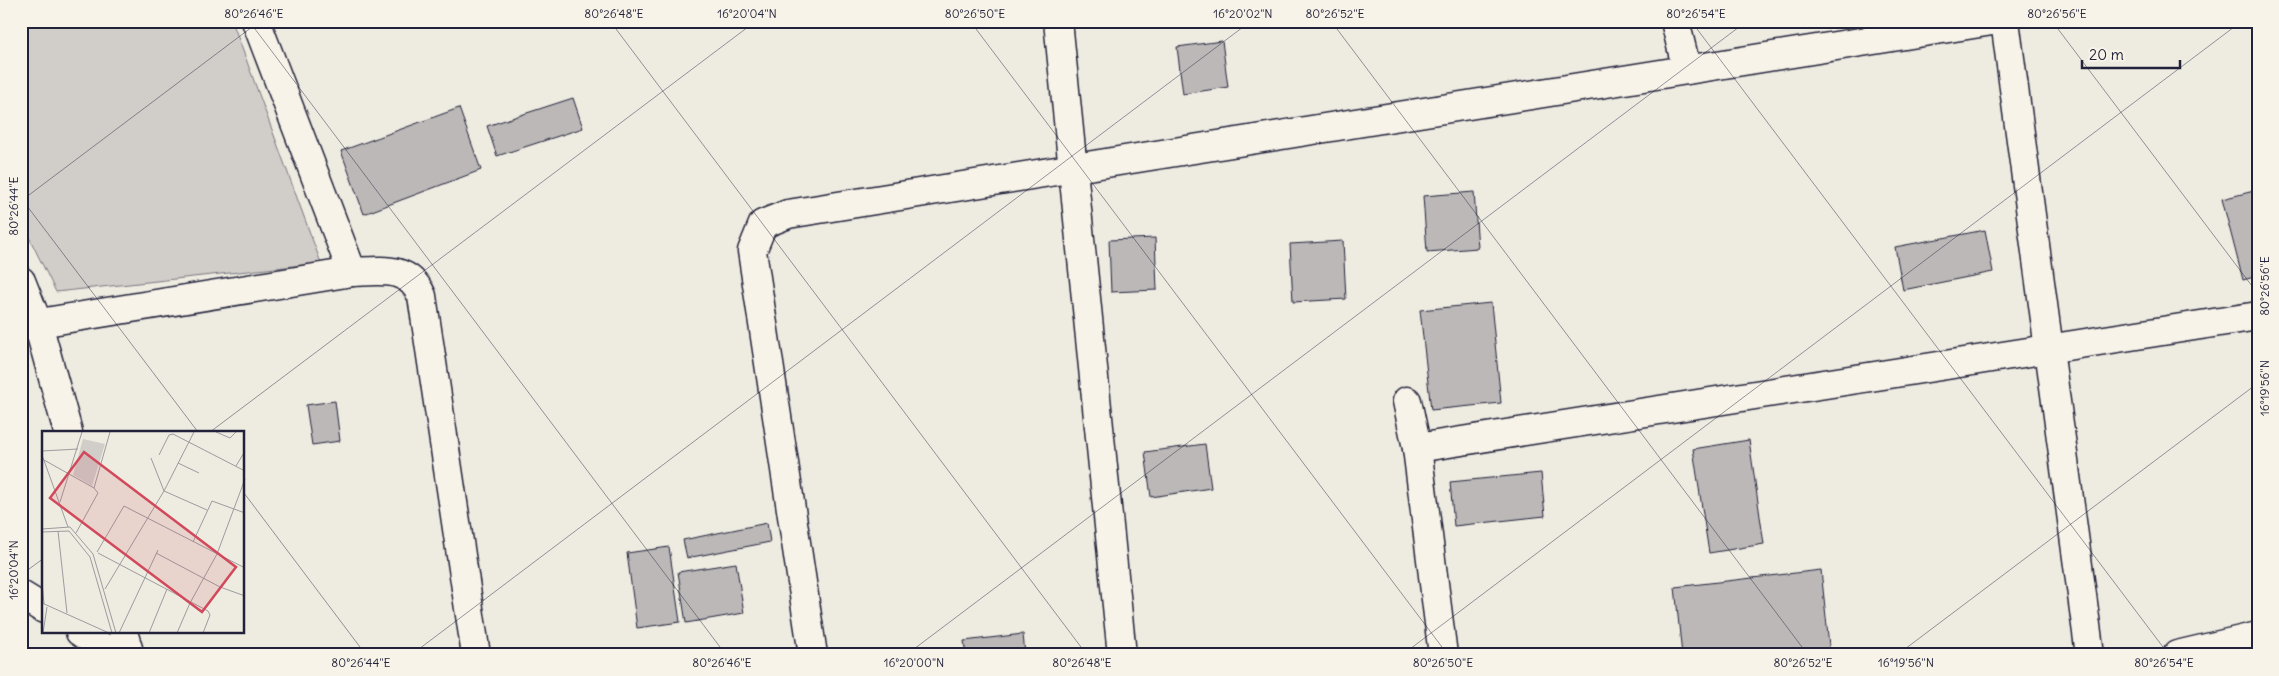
<svg xmlns="http://www.w3.org/2000/svg" width="2279" height="676" font-family="Delius,sans-serif">
<style>
.green{fill:#d1cdc9;stroke:#7a7882}
.building{fill:#bbb8b7;stroke:#22223b}
.lines{fill:none;stroke-linecap:round;stroke-linejoin:round}
.minor-casing{stroke:#22223b;stroke-width:31}
.minor{stroke:#f7f3e8;stroke-width:28}
.ticks{fill:none;stroke:#22223b;stroke-width:1;stroke-opacity:0.45}
.inset-road{fill:none;stroke:#9c9b9f;stroke-width:1}
.view{fill:#d1495b;fill-opacity:0.15;stroke:#d1495b;stroke-width:2.5}
.inset-edge{fill:none;stroke:#22223b;stroke-width:2.5}
.neatline{fill:none;stroke:#22223b;stroke-width:2}
.ticks-label{font-size:12px;text-anchor:middle;fill:#22223b}
</style>
<rect width="100%" height="100%" fill="#eeebe1"/>
<filter id="ink" filterUnits="userSpaceOnUse"><feTurbulence type="fractalNoise" baseFrequency=".02" numOctaves="2"/><feDisplacementMap in="SourceGraphic" scale="10" xChannelSelector="R" yChannelSelector="G"/><feConvolveMatrix kernelMatrix="1 2 1 2 8 2 1 2 1" color-interpolation-filters="sRGB"/></filter>
<g filter="url(#ink)">
<path class="green" d="M 21,21 L 232,21 L 321,263 L 56,292 L 21,221 Z"/>
<g class="building">
<path d="M 1222,41 L 1228,87 L 1183,94 L 1177,47 Z"/>
<path d="M 573,98 L 583,128 L 497,156 L 487,126 Z"/>
<path d="M 459,108 L 481,170 L 364,214 L 341,151 Z"/>
<path d="M 2258,190 L 2258,276 L 2243,280 L 2222,199 Z"/>
<path d="M 1474,192 L 1478,248 L 1427,252 L 1423,196 Z"/>
<path d="M 1985,230 L 1993,272 L 1903,290 L 1895,247 Z"/>
<path d="M 1155,238 L 1157,290 L 1111,292 L 1109,240 Z"/>
<path d="M 1343,241 L 1346,299 L 1293,302 L 1290,244 Z"/>
<path d="M 1491,303 L 1501,403 L 1431,410 L 1420,310 Z"/>
<path d="M 335,401 L 340,441 L 312,445 L 306,405 Z"/>
<path d="M 1749,440 L 1764,544 L 1709,553 L 1693,449 Z"/>
<path d="M 1205,444 L 1211,488 L 1151,497 L 1145,452 Z"/>
<path d="M 1541,473 L 1545,516 L 1454,526 L 1450,482 Z"/>
<path d="M 767,523 L 770,542 L 687,558 L 683,540 Z"/>
<path d="M 669,547 L 680,622 L 637,628 L 627,553 Z"/>
<path d="M 736,563 L 744,613 L 686,623 L 678,572 Z"/>
<path d="M 1821,570 L 1830,655 L 1682,655 L 1675,587 Z"/>
<path d="M 1023,634 L 1025,655 L 966,655 L 964,641 Z"/>
</g>
<g class="lines">
<defs>
<g id="minor">
<path d="M 1058,21 L 1122,655"/>
<path d="M 1675,21 L 1687,70"/>
<path d="M 2005,21 L 2090,655"/>
<path d="M 352,272 C 381,271 408,265 422,296 L 476,655"/>
<path d="M 21,281 L 38,324 L 68,432"/>
<path d="M 21,326 L 352,272 L 256,21"/>
<path d="M 1407,401 L 1417,448 L 1443,655"/>
<path d="M 1417,448 L 2258,316"/>
<path d="M 21,595 L 44,609"/>
<path d="M 80,632 L 114,655"/>
<path d="M 123,632 L 130,655"/>
<path d="M 813,655 L 752,251 L 763,224 L 788,214 L 1992,21"/>
<path d="M 2177,655 L 2258,636"/>
</g>
</defs>
<use href="#minor" class="minor-casing"/>
<use href="#minor" class="minor"/>
</g>
</g>
<path class="ticks" d="M 249,21 L 726,655M 610,21 L 1087,655M 970,21 L 1448,655M 1331,21 L 1808,655M 1691,21 L 2169,655M 2052,21 L 2258,294M 21,198 L 198,432M 21,201 L 260,21M 210,432 L 756,21M 244,493 L 366,655M 21,575 L 44,558M 411,655 L 1251,21M 906,655 L 1747,21M 1402,655 L 2242,21M 1897,655 L 2258,383"/>
<g transform="translate(42 431)">
<rect width="202" height="202" fill="#eeebe1"/>
<path d="M 41,8 L 63,13 L 50,55 L 31,44 Z" fill="#d1cdc9"/>
<path class="inset-road" d="M 174,1 L 188,7 L 194,1M 0,20 L 36,18M 0,24 L 26,96M 117,24 L 127,4 L 131,3 L 203,40M 109,27 L 122,60 L 165,79M 2,29 L 52,57 L 68,1M 136,32 L 157,42M 194,35 L 203,20M 18,71 L 40,1M 0,98 L 28,96 L 51,123 L 74,202M 16,100 L 25,182M 0,101 L 27,100 L 48,126 L 70,202M 34,102 L 56,62 L 52,57M 151,111 L 170,70 L 203,82M 55,121 L 82,75 L 203,137M 56,122 L 166,180 L 168,184 L 161,202M 114,122 L 178,156 L 203,165M 0,150 L 2,173M 63,158 L 122,60 L 152,1M 0,172 L 67,202M 1,202 L 5,176M 77,202 L 116,119M 107,202 L 125,158M 135,202 L 148,172 L 175,123 L 203,48"/>
<path class="view" d="M 42,21 L 194,136 L 160,181 L 8,67 Z"/>
<rect width="202" height="202" class="inset-edge"/>
</g>
<rect width="2279" height="676" fill="none" stroke="#f7f3e8" stroke-width="55"/>
<path d="M2082 60v8h98v-8" fill="none" stroke="#22223b" stroke-width="2.5"/>
<text x="2089" y="60" font-size="15" fill="#22223b" stroke="#f7f3e8" stroke-width="4" paint-order="stroke">20 m</text>
<rect x="28" y="28" width="2224" height="620" class="neatline"/>
<g class="ticks-label">
<text x="254" y="18">80°26'46"E</text>
<text x="614" y="18">80°26'48"E</text>
<text x="747" y="18">16°20'04"N</text>
<text x="975" y="18">80°26'50"E</text>
<text x="1243" y="18">16°20'02"N</text>
<text x="1335" y="18">80°26'52"E</text>
<text x="1696" y="18">80°26'54"E</text>
<text x="2057" y="18">80°26'56"E</text>
<text transform="translate(14 206) rotate(-90)" y="4">80°26'44"E</text>
<text transform="translate(2265 286) rotate(-90)" y="4">80°26'56"E</text>
<text transform="translate(2265 388) rotate(-90)" y="4">16°19'56"N</text>
<text transform="translate(14 570) rotate(-90)" y="4">16°20'04"N</text>
<text x="361" y="667">80°26'44"E</text>
<text x="722" y="667">80°26'46"E</text>
<text x="914" y="667">16°20'00"N</text>
<text x="1082" y="667">80°26'48"E</text>
<text x="1443" y="667">80°26'50"E</text>
<text x="1803" y="667">80°26'52"E</text>
<text x="1906" y="667">16°19'56"N</text>
<text x="2164" y="667">80°26'54"E</text>
</g>
</svg>
